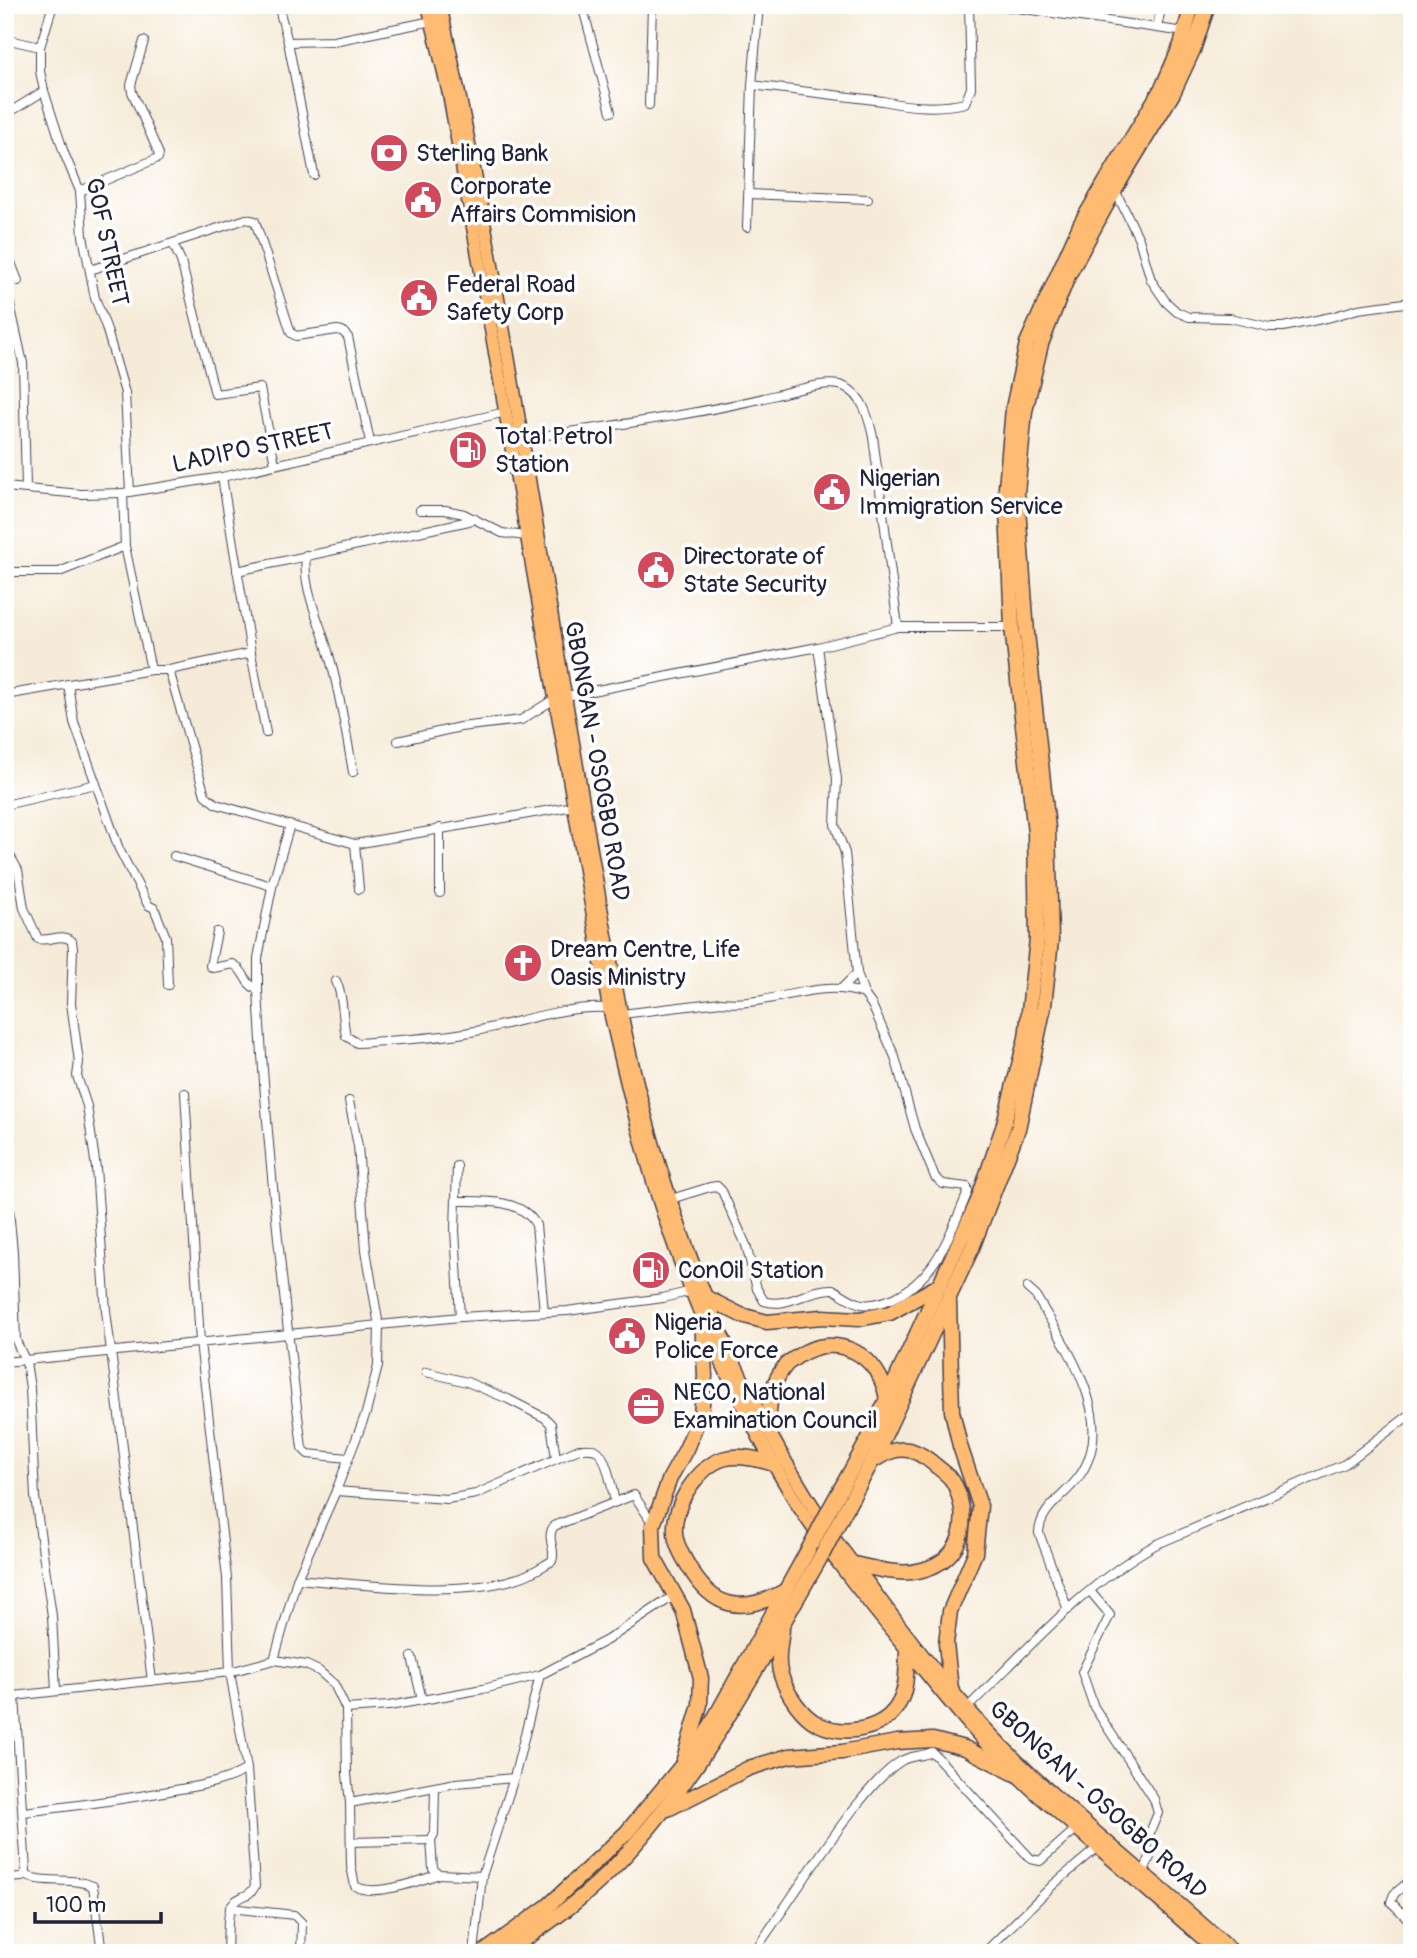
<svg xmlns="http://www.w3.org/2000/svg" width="1417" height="1958" font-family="Pangolin,sans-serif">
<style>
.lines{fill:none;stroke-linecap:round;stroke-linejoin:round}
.street-casing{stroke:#424053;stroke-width:10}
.primary-casing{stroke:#424053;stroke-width:15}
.highway-casing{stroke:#424053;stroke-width:17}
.street{stroke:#fff;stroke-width:8}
.primary{stroke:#ffbb71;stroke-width:12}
.highway{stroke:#ffbb71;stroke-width:14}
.highway-bridge-casing{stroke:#424053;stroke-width:17;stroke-linecap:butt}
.highway-bridge{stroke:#ffbb71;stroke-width:14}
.labels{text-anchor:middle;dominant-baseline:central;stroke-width:7;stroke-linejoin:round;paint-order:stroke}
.poi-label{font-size:24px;fill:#22223b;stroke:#fff;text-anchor:start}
.street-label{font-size:24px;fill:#22223b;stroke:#fff}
</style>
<rect width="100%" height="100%" fill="#fff"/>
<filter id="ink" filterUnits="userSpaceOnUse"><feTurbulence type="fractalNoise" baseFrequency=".0143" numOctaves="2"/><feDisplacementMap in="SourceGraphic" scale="14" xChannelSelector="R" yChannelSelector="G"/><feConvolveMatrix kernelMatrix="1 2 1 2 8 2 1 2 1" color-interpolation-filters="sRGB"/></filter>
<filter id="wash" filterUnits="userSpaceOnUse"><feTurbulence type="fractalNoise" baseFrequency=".00686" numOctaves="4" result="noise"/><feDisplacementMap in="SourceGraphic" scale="28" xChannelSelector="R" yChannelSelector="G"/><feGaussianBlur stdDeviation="1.57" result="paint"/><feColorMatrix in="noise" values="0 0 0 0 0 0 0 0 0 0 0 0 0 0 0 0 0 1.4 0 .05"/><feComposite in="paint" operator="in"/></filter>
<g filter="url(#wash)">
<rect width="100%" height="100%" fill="#f6ebd8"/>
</g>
<g filter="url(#ink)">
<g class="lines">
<defs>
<g id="street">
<path d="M 53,5 L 40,47 L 40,71 L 44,91 L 64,153 L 80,191 L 83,236 L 95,298 L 106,327 L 125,393 L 130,492"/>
<path d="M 278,5 L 288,42 L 314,175"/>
<path d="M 582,5 L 611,112"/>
<path d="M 996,5 L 1185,32"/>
<path d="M 1157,27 L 1162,5"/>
<path d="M 5,39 L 40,47"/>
<path d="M 288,42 L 334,41 L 432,21"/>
<path d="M 752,85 L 883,101 C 908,107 940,109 965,103 L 971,88 L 969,5"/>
<path d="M 649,105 L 652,5"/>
<path d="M 5,115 L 44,91"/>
<path d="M 1115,190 L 1139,239 L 1151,280 L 1166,302 L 1177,312 L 1189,317 L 1230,318 L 1269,327 L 1283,327 L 1331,317 L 1358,309 L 1412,302"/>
<path d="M 80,191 L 158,158 L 159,154 L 132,92 L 131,85 L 144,41"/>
<path d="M 749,194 L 868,199"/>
<path d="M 747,227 L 752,85 L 759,5"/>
<path d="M 173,244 L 181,261 L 215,394 L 260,388 L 275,464"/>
<path d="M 5,247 L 18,281"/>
<path d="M 90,270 L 246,219 L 255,221 L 291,333 L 296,336 L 337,330 L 342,331 L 348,337 L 370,442"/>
<path d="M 10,304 L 23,363 L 26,488"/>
<path d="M 521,439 C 606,426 693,416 776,395 C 794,391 828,379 845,387 C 863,395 869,419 873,437 L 898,627"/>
<path d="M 222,477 L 251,653 L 266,733"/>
<path d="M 5,487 L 81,494 L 123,493 L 222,477 L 506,412"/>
<path d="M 123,493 L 125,546 L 151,670"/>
<path d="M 420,510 L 445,510 L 464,514 L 502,533 L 526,536"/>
<path d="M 306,555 C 302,590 321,623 329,655 C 340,693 346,733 353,772"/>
<path d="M 237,571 L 469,521 L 474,518"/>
<path d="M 5,572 L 59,572 L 125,546"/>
<path d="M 169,670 L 205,795 L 216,804 L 355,844 L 574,806"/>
<path d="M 68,684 L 74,722 L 119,849 L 148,905 L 154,908 L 166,937 L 168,985"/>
<path d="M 5,695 L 151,670 L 169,670 L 251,653"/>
<path d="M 398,741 L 460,727 L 521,720 L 556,698 L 818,647 L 898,627 L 1012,627"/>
<path d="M 5,805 L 96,784"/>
<path d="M 440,828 L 440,893"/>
<path d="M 355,844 L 359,889"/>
<path d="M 5,847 L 18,870 L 24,908 L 38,939 C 50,942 61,932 72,941 L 73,949 L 71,1003 L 79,1062 L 77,1076 L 87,1106 L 96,1168 L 106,1311 L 152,1681"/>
<path d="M 174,856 L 268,885 L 273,882 L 290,825"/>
<path d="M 217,932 L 210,966 L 213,968 L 233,964 C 247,972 242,982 258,990 C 266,1143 283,1296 302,1448 L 308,1454 L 348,1458"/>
<path d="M 336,981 C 344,998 342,1018 346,1036 L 357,1043 C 394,1040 433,1039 470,1032 C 517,1024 561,1005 609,1008"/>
<path d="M 842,988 L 857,973"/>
<path d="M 258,990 L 258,958 L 273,882"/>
<path d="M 622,1014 L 721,1002 C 770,1008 815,977 864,994"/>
<path d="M 185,1093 L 200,1342 L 227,1578 L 230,1672 L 247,1769 L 255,1886 C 250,1897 241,1895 233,1903 C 226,1909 228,1942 227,1953"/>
<path d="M 457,1166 L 455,1230 L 460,1317"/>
<path d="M 5,1167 L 13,1252 L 16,1341 L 26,1362 L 30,1388 L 35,1497 L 52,1616 L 56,1691"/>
<path d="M 671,1199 L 710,1187 L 717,1186 L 722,1191 L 746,1245 L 757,1289 L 764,1301 C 788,1309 809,1288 833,1289 C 842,1294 852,1302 862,1304 C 873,1306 884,1302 894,1298 C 937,1277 950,1234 968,1192 L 967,1187 L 943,1184 L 935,1177 L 915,1129 L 895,1057 L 872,1005 L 864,994 L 857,973 L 845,853 L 835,825 L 837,779 L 818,647"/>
<path d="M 456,1201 C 482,1201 522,1198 536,1225 L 544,1312"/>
<path d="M 1027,1288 L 1036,1296 C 1064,1345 1121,1421 1078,1478 C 1064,1497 1040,1508 1039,1533 L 1068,1610"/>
<path d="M 5,1362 L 460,1317 L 567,1311 L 663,1298 L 692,1291"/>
<path d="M 426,1372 L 467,1382 L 508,1399 L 545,1418 L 551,1424 L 556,1458"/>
<path d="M 336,1491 L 447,1499 L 476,1494 L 579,1449 C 584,1449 591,1448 596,1450 C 607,1455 612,1490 615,1502"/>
<path d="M 297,1579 C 361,1584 457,1598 518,1578 C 530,1575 541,1567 552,1561 C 557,1549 545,1538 554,1526 L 634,1495 L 653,1524"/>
<path d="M 1090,1591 L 1110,1615 L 1082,1672 L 1094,1707 L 1154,1799 L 1158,1813 L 1146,1842 L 1150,1857 L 1144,1872"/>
<path d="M 412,1657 L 422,1700"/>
<path d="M 274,1660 L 297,1579 L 336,1491 L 366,1413 L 378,1366 L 379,1326 L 366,1250 L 358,1146 L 349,1101"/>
<path d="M 5,1697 L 230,1672 L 274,1660 L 306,1665 L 319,1671 L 334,1684 L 346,1709 L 347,1774 L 350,1803 L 351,1866 L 355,1886 C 374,1898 419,1881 439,1874"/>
<path d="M 967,1708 C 1026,1651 1082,1586 1155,1545 L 1345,1464 L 1412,1413"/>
<path d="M 346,1709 L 389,1706 L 483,1689 L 540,1675 L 607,1640 L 675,1595"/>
<path d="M 435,1788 L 434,1834 L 431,1840 L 433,1869 L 439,1874 L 482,1876"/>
<path d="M 350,1803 L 456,1783 L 514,1778"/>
<path d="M 24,1812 C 73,1806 121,1800 169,1791 C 197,1786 223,1783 247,1769"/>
<path d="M 351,1842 L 431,1840"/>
<path d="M 24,1875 C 46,1885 71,1876 93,1886 L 102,1953"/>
<path d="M 5,1878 L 22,1877 L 26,1872 L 15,1696"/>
<path d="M 1412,1879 L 1394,1894 L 1391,1902 L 1412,1923"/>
<path d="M 230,1908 L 294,1915 L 302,1923 L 301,1953"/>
<path d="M 474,1953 L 482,1876 L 514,1778 L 540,1675"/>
<path d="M 753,1953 C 787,1906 817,1857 852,1811 C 866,1794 882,1773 901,1761 C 911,1755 921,1757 932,1752 L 937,1757 L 1031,1859 L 1040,1861 L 1076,1829"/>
<path d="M 984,1953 L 1054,1884 L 1097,1848"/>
</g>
<g id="primary">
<path d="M 428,5 L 449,94 L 481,272 L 609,1008 C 626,1079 642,1152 666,1222 C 699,1319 743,1416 797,1504 C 829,1554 867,1601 905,1647 C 947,1700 989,1751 1039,1796 L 1219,1953"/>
<path d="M 440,5 C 493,243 529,485 570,725 C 589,836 606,948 631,1058 C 669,1221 734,1391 828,1529 C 842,1551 859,1570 874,1591 C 921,1655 971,1718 1030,1773 C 1096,1835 1168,1892 1235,1953"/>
</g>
<g id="highway">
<path d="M 707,1298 L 741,1315 L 767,1322 L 822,1317 L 859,1319 L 890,1313 L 938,1286"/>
<path d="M 949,1301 L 952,1411 L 960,1446 L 980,1506 L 975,1553 L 950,1611 L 946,1644 L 951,1689"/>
<path d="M 768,1428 C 769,1406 770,1384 785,1366 C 788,1362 794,1359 798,1356 C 837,1330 881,1356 887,1400"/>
<path d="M 774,1464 C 733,1451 712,1453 687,1491 C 680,1502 674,1518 675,1532 C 675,1544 683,1557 689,1567 C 713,1609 742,1614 783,1592"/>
<path d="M 829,1510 L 868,1440 L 978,1201 L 1003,1127 L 1026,1038 L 1037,939 L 1035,833 L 1012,627 L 1006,487 L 1013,408 L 1027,343 L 1081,223 L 1163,86 L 1181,45 L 1192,5"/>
<path d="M 840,1520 L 876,1454 L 972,1248 L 1018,1129 L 1044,1006 L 1051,940 L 1048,828 L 1027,633 L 1017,493 L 1025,411 L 1041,344 L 1068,276 L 1115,189 L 1173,93 L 1193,50 L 1208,5"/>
<path d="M 854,1564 C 873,1568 892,1574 912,1572 C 947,1567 966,1545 962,1509 C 960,1499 958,1488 951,1479 C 947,1474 940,1469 935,1465 C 925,1456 911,1447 897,1450 C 888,1451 880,1457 872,1461"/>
<path d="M 782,1630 C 780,1645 776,1664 782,1678 C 788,1695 802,1716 818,1724 C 845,1737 885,1730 899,1703 C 908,1687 906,1667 907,1650"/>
<path d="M 684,1759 L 700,1705 L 701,1678 L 683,1610 L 654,1558 L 653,1525 L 670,1478 L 686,1449 L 701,1413 L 705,1376 L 702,1318"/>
<path d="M 668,1809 L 749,1768 L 789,1756 L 842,1752 L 897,1742 L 933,1740 L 965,1748 L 1013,1773"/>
<path d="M 483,1953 L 548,1906 L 627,1832 L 702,1741 L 812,1543"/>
<path d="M 506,1953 C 540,1928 577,1904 607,1874 C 699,1783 757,1666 822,1555"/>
</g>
</defs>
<use href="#street" class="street-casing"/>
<use href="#primary" class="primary-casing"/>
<use href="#highway" class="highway-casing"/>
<use href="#street" class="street"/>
<use href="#primary" class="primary"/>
<use href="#highway" class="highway"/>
<defs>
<g id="highway-bridge">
<path d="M 812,1543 L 829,1510"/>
<path d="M 822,1555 L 840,1520"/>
</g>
</defs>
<use href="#highway-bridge" class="highway-bridge-casing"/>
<use href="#highway-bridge" class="highway-bridge"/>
</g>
</g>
<defs>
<symbol id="bank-disc" viewBox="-11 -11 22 22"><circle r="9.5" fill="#d1495b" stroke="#fff"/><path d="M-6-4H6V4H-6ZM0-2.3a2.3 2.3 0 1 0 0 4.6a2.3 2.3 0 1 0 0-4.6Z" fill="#fff"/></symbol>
<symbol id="civic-disc" viewBox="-11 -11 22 22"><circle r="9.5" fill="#d1495b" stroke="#fff"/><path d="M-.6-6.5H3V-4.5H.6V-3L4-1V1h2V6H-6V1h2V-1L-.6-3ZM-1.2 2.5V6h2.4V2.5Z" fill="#fff"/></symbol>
<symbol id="fuel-disc" viewBox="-11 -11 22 22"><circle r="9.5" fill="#d1495b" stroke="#fff"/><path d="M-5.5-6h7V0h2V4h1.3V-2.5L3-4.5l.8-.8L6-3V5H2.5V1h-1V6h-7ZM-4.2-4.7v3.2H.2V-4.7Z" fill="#fff"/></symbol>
<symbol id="church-disc" viewBox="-11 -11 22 22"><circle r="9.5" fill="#d1495b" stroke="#fff"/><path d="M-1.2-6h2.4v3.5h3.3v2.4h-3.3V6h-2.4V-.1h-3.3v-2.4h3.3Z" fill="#fff"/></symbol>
<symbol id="office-disc" viewBox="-11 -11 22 22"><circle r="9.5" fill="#d1495b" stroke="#fff"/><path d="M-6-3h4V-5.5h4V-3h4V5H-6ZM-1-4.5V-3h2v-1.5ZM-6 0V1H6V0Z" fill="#fff"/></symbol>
</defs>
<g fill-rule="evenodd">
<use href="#bank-disc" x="367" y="131" width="44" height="44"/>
<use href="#civic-disc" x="401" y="178" width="44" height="44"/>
<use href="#civic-disc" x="397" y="276" width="44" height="44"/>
<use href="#fuel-disc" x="446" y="428" width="44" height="44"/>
<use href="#civic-disc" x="810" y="470" width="44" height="44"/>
<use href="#civic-disc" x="634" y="548" width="44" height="44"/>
<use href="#church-disc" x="501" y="941" width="44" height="44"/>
<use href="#fuel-disc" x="629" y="1248" width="44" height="44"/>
<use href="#civic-disc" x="605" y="1314" width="44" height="44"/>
<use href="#office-disc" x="624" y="1384" width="44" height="44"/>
</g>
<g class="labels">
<g class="poi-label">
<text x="416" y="153">Sterling Bank</text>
<text x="450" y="186">Corporate<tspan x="450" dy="28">Affairs Commision</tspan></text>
<text x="446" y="284">Federal Road<tspan x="446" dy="28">Safety Corp</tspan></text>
<text x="495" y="436">Total Petrol<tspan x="495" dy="28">Station</tspan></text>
<text x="859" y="478">Nigerian<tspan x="859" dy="28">Immigration Service</tspan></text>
<text x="683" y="556">Directorate of<tspan x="683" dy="28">State Security</tspan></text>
<text x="550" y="949">Dream Centre, Life<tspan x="550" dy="28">Oasis Ministry</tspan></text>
<text x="678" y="1270">ConOil Station</text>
<text x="654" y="1322">Nigeria<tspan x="654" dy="28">Police Force</tspan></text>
<text x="673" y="1392">NECO, National<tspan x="673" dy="28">Examination Council</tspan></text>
</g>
<g class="street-label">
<text transform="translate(107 242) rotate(78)">GOF STREET</text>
<text transform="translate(253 448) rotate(-12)">LADIPO STREET</text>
<text transform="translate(597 761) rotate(80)">GBONGAN - OSOGBO ROAD</text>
<text transform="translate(1098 1800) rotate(42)">GBONGAN - OSOGBO ROAD</text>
</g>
</g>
<rect width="1417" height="1958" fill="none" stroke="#fff" stroke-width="28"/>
<path d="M35 1912v10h126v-10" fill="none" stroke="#22223b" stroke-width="3.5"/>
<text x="46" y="1912" font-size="21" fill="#22223b" stroke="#ffffff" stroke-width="5" paint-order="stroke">100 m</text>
</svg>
